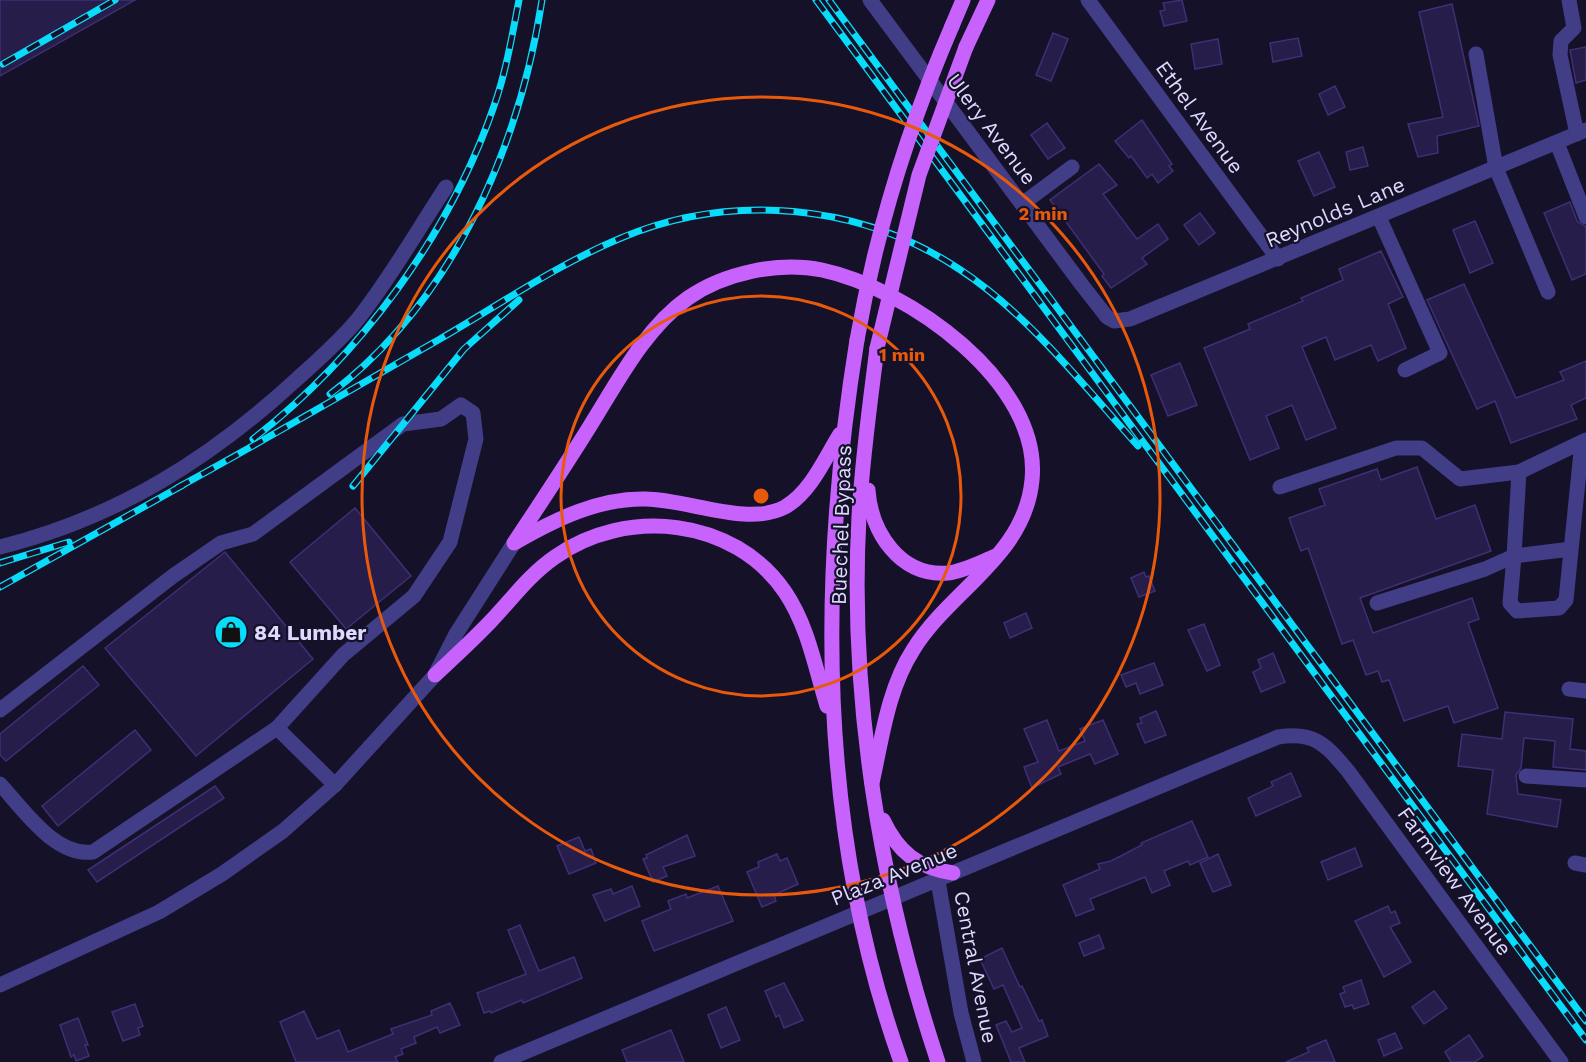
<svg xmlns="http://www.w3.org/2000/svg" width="1586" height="1062" font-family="'Work Sans',sans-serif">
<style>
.building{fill:#271d4a;stroke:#3f2f75;stroke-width:1.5}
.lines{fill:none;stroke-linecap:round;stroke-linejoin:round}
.minor{stroke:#413d87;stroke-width:15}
.major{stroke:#c762fc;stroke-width:15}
.rail-casing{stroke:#09dcfb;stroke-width:7}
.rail{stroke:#151129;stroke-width:4.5;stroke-dasharray:14;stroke-linecap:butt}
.major-bridge{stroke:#c762fc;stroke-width:15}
.ring{fill:none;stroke:#e8590c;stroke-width:3}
.labels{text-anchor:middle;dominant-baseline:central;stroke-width:4.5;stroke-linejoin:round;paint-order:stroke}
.street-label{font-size:21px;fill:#ded9fe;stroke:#151129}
.poi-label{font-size:21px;font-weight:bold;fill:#ded9fe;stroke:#151129;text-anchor:start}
.centre{fill:#e8590c;stroke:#151129;stroke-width:3}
.ring-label{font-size:18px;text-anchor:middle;font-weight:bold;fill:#e8590c;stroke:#151129;stroke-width:4.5;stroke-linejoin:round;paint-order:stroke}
</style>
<rect width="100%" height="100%" fill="#151129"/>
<g class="building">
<path d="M 0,0 L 135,0 L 0,76 Z"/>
<path d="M 1182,0 L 1187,21 L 1164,26 L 1160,11 L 1165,10 L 1163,3 Z"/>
<path d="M 1452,4 L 1479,126 L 1437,136 L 1438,153 L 1418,157 L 1408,124 L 1443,117 L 1419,12 Z"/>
<path d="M 1053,33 L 1068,39 L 1051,81 L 1036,75 Z"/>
<path d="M 1298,38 L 1302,56 L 1273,62 L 1270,43 Z"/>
<path d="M 1218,39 L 1222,64 L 1195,69 L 1191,44 Z"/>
<path d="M 1586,47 L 1586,80 L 1576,83 L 1570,50 Z"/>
<path d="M 1335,86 L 1345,107 L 1328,115 L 1319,94 Z"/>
<path d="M 1142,120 L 1172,164 L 1169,166 L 1173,171 L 1158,183 L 1152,174 L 1147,178 L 1131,156 L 1129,158 L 1115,141 Z"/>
<path d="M 1047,123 L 1065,148 L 1048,159 L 1031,135 Z"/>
<path d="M 1363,147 L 1368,166 L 1350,170 L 1346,152 Z"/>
<path d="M 1319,152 L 1335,187 L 1314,196 L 1298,161 Z"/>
<path d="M 1099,164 L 1117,185 L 1103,194 L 1137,239 L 1158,224 L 1168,239 L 1142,258 L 1147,264 L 1111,288 L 1102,276 L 1104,274 L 1050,200 Z"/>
<path d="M 1570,202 L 1577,221 L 1586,227 L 1586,274 L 1572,280 L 1544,213 Z"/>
<path d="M 1200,213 L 1215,233 L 1199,245 L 1184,225 Z"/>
<path d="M 1475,221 L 1493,263 L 1470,273 L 1453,230 Z"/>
<path d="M 1381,251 L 1403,297 L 1388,304 L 1406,348 L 1378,361 L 1371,345 L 1335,360 L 1326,337 L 1302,347 L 1336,428 L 1306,440 L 1292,405 L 1266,416 L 1279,448 L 1250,460 L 1204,348 L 1250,329 L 1248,324 L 1303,301 L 1301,298 L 1343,280 L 1339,269 Z"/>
<path d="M 1464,284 L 1516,398 L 1564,380 L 1560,372 L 1586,361 L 1586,398 L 1571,405 L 1577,419 L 1511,443 L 1495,401 L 1477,409 L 1427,300 Z"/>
<path d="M 1180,363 L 1197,405 L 1168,416 L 1151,375 Z"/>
<path d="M 1417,467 L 1436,519 L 1475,505 L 1491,551 L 1360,598 L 1373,633 L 1472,598 L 1479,619 L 1468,623 L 1498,708 L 1454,723 L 1448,706 L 1404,721 L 1389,680 L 1382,682 L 1378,671 L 1366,675 L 1353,640 L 1342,644 L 1308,548 L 1301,551 L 1289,518 L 1325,505 L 1319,489 L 1377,469 L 1381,480 Z"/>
<path d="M 355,508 L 411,576 L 346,629 L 290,562 Z"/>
<path d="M 225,552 L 313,659 L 196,756 L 105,648 Z"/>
<path d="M 1144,572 L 1146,577 L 1149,576 L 1155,591 L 1139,597 L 1131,578 Z"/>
<path d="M 1026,613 L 1032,628 L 1010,638 L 1004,623 Z"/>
<path d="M 1204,624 L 1220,665 L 1207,671 L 1188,630 Z"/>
<path d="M 1273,653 L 1285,682 L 1261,692 L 1253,672 L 1261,668 L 1258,660 Z"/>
<path d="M 1154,663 L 1163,685 L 1140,694 L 1136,683 L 1126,687 L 1121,675 Z"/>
<path d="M 83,666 L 99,685 L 6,761 L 0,755 L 0,734 Z"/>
<path d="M 1156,711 L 1166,735 L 1145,743 L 1137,724 L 1142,723 L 1140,718 Z"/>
<path d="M 1505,712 L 1573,719 L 1570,749 L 1586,751 L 1586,770 L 1553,767 L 1555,741 L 1524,738 L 1521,768 L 1516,775 L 1518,794 L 1561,800 L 1557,827 L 1487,814 L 1493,770 L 1458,766 L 1462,734 L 1502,739 Z"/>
<path d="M 1047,720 L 1059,751 L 1085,741 L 1080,729 L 1103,720 L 1118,754 L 1095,764 L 1090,754 L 1058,767 L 1061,774 L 1032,788 L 1024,767 L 1038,762 L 1024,729 Z"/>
<path d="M 135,730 L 151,750 L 58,826 L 42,806 Z"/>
<path d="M 1291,773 L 1301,796 L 1256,816 L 1248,798 L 1273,786 L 1271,782 Z"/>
<path d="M 215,786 L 224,798 L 97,882 L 88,870 Z"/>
<path d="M 1192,821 L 1208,857 L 1190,865 L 1188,861 L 1164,871 L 1170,885 L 1152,893 L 1145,877 L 1090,899 L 1094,909 L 1076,916 L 1063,885 L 1100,869 L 1098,864 L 1111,861 L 1142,845 L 1141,843 Z"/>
<path d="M 687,835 L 695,856 L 663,867 L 667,876 L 653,882 L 643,859 L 647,858 L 646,855 Z"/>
<path d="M 579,837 L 585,851 L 591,849 L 596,863 L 569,874 L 557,846 Z"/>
<path d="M 1355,848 L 1362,866 L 1328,880 L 1321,862 Z"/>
<path d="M 777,854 L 780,861 L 787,858 L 798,884 L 774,895 L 776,901 L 762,907 L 747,872 L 759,867 L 758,862 Z"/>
<path d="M 1218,854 L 1231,885 L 1213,892 L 1200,863 Z"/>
<path d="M 632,886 L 640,906 L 605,921 L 593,895 L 611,889 L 613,894 Z"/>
<path d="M 718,886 L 733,921 L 654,951 L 642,921 L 671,909 L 668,901 L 686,894 L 687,898 Z"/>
<path d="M 1388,906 L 1391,913 L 1395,911 L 1400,923 L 1390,927 L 1411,962 L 1384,977 L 1355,921 Z"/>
<path d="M 520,925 L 539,971 L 574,957 L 582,978 L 523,1003 L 522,1000 L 491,1013 L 490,1011 L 484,1013 L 477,993 L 526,974 L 508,930 Z"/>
<path d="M 1099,935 L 1104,948 L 1084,956 L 1079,943 Z"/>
<path d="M 1002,948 L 1020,987 L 1022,986 L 1039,1021 L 1042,1020 L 1048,1036 L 1019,1048 L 1025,1062 L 1011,1062 L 996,1025 L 1006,1021 L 1012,1032 L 1022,1028 L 1003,985 L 994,989 L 980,959 Z"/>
<path d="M 1361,980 L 1369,1004 L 1354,1009 L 1352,1005 L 1345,1007 L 1340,994 L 1345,992 L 1343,987 Z"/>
<path d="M 784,983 L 803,1020 L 784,1028 L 779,1015 L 776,1017 L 765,991 Z"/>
<path d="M 1434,991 L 1447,1008 L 1424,1024 L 1412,1007 Z"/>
<path d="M 450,1003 L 460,1025 L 440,1033 L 437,1027 L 414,1037 L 416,1043 L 401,1049 L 403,1054 L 395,1057 L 398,1062 L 296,1062 L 280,1022 L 304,1011 L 317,1039 L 339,1030 L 348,1052 L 393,1034 L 391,1029 L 432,1015 L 431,1011 Z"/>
<path d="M 135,1004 L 143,1026 L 138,1028 L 140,1035 L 123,1041 L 112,1012 Z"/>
<path d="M 726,1007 L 740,1040 L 721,1048 L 708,1015 Z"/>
<path d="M 78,1018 L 88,1045 L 85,1045 L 89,1056 L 76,1061 L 74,1055 L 71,1057 L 60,1025 Z"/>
<path d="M 671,1030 L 684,1062 L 627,1062 L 622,1050 Z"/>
<path d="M 1395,1033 L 1402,1048 L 1384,1056 L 1378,1040 Z"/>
<path d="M 1469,1035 L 1483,1056 L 1475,1062 L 1451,1062 L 1445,1052 Z"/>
<path d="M 1326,1040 L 1335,1062 L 1286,1062 L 1309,1052 L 1307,1048 Z"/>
</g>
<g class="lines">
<g class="minor">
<path d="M 870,0 L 1082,285 L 1107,317 L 1114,321 L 1130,319 L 1586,130"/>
<path d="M 1088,0 L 1278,259"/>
<path d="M 1569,0 L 1574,28 L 1561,41 L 1560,55 L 1577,134"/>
<path d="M 1476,54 L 1496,168 L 1548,292"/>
<path d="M 1557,143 L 1586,217"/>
<path d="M 1022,204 L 1072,167"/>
<path d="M 1379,217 L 1440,353 L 1405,370"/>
<path d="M 1280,487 L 1396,448 L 1422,448 L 1460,479 L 1519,472"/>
<path d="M 0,547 C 116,518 209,460 297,379 C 318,360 340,341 358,319 C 391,277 417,231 446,187"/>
<path d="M 1571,549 L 1514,556 L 1510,603 L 1517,611 L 1559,608 L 1566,600 L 1582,442"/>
<path d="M 1377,603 L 1485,569 L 1514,556 L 1519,472 L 1586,440"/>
<path d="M 1569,689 L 1586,691"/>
<path d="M 0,710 L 173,576 L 221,543 L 253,534 L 403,424 L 441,419 L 461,405 L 473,413 L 476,439 L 450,542 L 414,596 L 343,655 L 277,728 L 93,852 C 55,857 23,809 0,784"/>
<path d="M 277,728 L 335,785"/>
<path d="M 1526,776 L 1586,780"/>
<path d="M 1575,863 L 1586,865"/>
<path d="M 938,881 L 961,1013 L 974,1062"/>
<path d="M 0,985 L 159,912 L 222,874 L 283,831 L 335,785 L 435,675 L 456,634 L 514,543"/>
<path d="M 501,1062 L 1278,737 C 1315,731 1326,745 1348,771 L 1561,1062"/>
</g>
<g class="major">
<path d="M 952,26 L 963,0"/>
<path d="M 966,47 L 988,0"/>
<path d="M 857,340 C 818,580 818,830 901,1062"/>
<path d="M 877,348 C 870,404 862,460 859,516 C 849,699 880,888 938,1062"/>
<path d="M 868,490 C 871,532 900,577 948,573 C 964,571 981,562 996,556"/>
<path d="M 516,542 C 556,519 599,498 645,499 C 687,499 748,527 785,507 C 811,492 825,458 840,434"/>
<path d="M 514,543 C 540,504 565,466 590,426 C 617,383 645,328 688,298 C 724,273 779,261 822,270 C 907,288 1042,382 1032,480 C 1025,556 950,590 913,650 C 888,689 882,738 872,783"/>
<path d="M 435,675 C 454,657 473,640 491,621 C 512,599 529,575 555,557 C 625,507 734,517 785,592 C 808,626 815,667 827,706"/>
<path d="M 883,820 C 898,852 918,868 953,873"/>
</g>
<defs>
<g id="rail">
<path d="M 816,0 L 1586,1040"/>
<path d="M 829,0 L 1586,1021"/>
<path d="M 3,64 L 115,0"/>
<path d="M 330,394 C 452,302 519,149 542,0"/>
<path d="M 253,439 C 360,356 450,234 494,106 C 506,72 512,36 519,0"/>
<path d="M 353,486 L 464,349 L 519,300"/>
<path d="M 177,488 C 265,440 352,389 440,339 C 499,305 558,264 621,238 C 730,192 860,203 959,269 C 1027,313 1084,386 1138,446"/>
<path d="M 0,563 L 69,542"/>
<path d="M 0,587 L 183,485"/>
</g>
</defs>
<use href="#rail" class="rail-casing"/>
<use href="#rail" class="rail"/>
<g class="major-bridge">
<path d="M 857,340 C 876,231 908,128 952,26"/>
<path d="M 877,348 L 919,175 L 966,47"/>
</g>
</g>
<g class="ring">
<circle cx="761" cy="496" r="200"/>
<circle cx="761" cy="496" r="399"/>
</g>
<defs>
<symbol id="shop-disc" viewBox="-11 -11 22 22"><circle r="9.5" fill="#09dcfb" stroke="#151129"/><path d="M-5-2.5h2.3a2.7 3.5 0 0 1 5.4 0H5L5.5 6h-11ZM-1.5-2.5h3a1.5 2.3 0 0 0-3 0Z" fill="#111"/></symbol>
</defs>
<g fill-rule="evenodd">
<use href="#shop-disc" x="212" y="613" width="38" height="38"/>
</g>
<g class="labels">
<g class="street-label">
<text transform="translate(1200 117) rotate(54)">Ethel Avenue</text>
<text transform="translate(992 129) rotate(53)">Ulery Avenue</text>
<text transform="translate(1335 212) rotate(-23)">Reynolds Lane</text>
<text transform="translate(841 525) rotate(-88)">Buechel Bypass</text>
<text transform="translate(894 874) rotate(-22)">Plaza Avenue</text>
<text transform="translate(1455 881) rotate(54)">Farmview Avenue</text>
<text transform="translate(976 967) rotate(79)">Central Avenue</text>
</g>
<g class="poi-label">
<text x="254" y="632">84 Lumber</text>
</g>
</g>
<circle cx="761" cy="496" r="9" class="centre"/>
<g class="ring-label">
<text x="1043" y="220">2 min</text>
<text x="902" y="361">1 min</text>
</g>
</svg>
